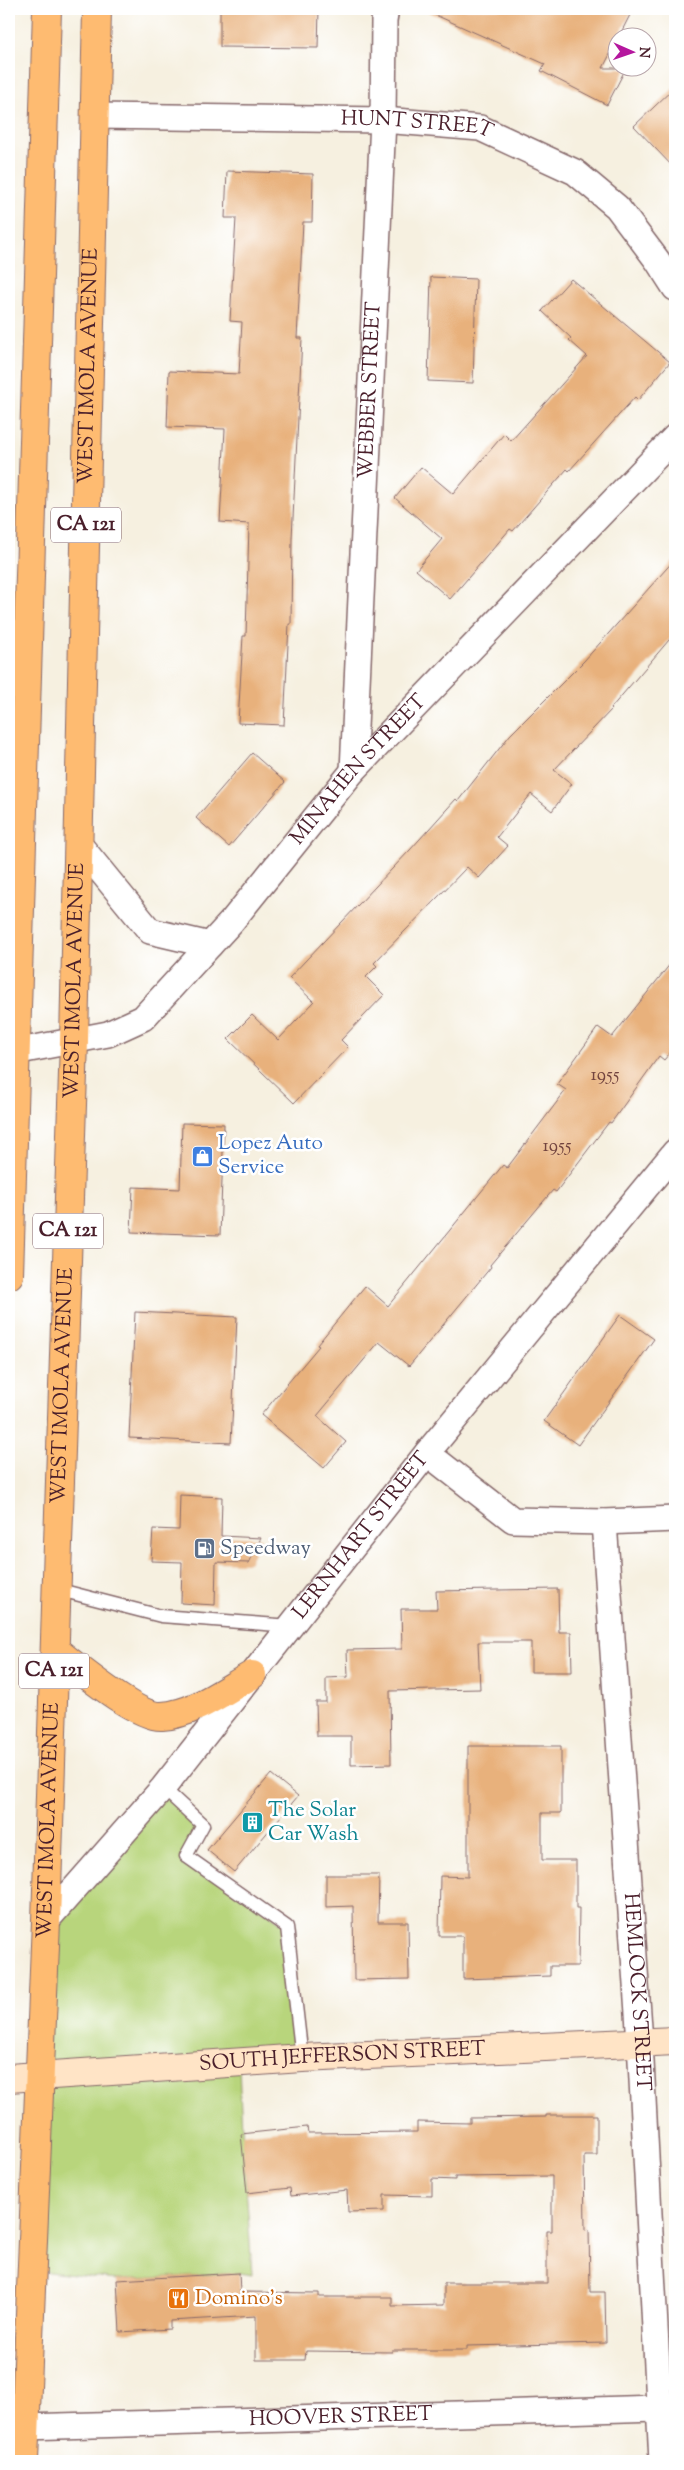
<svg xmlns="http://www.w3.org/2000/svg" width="684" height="2470" font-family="'Sorts Mill Goudy',serif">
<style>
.green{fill:#b8d57c;stroke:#817a54}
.building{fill:#e8b17c}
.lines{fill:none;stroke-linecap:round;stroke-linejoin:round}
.lane-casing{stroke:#86686a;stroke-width:15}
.street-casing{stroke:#86686a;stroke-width:28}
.secondary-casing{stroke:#86686a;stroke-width:30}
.primary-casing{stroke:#86686a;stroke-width:30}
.lane{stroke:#fff;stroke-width:12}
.street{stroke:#fff;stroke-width:25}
.secondary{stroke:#ffe4c6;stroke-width:28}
.primary{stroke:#febb71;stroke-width:28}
.labels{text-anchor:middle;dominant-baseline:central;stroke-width:5;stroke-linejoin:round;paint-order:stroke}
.number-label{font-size:19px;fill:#72443f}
.shield{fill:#fff;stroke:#80626b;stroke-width:1}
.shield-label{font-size:20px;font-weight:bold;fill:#4a1f2b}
.street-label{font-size:21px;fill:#4a1f2b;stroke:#fff}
.shop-label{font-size:21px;fill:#366cbe;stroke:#fff;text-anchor:start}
.service-label{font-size:21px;fill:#4e5e75;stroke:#fff;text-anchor:start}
.culture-label{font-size:21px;fill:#0d838f;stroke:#fff;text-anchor:start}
.food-label{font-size:21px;fill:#c56008;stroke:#fff;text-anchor:start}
</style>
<rect width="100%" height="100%" fill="#fff"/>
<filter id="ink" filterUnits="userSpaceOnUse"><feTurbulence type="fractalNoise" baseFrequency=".02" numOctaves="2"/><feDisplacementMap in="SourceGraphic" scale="10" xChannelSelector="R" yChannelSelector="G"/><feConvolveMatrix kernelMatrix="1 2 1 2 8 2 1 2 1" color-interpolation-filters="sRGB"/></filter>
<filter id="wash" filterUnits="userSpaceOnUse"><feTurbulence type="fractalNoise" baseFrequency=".0096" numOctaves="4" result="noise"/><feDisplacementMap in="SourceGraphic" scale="20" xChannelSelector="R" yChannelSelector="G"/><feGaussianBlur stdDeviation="1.12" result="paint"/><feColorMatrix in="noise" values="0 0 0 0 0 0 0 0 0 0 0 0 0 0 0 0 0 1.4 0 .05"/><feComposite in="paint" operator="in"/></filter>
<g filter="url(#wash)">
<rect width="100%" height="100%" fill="#f6f0e0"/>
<path class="green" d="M 163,1788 L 203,1825 L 186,1855 L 287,1927 L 302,2058 L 239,2063 C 241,2134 248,2204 252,2275 L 239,2273 L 117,2280 L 31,2270 L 46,1921 Z"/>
<g id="blocks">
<g class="building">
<path d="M 220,9 L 319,9 L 318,48 L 220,47 Z"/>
<path d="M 422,9 L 633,9 L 603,68 L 626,68 L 607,105 L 541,71 L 545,64 Z"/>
<path d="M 675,87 L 675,169 L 634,126 Z"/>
<path d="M 227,171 L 313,174 L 312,222 L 303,222 L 297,338 L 302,338 L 292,538 L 291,624 L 289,624 L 284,725 L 238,723 L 243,636 L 246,636 L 249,524 L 220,522 L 225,429 L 167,427 L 169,371 L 239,374 L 242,322 L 230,321 L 236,218 L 225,218 Z"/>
<path d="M 431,277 L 476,279 L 473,383 L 428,381 Z"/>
<path d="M 571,279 L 670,362 L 638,400 L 635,397 L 569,471 L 567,469 L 513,531 L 510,529 L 450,599 L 416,570 L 442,539 L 395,498 L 421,467 L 453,494 L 504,434 L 511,441 L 587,356 L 569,340 L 571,338 L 542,311 Z"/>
<path d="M 675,559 L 675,633 L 611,708 L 612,709 L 554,770 L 572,784 L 552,811 L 531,794 L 497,837 L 508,846 L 479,878 L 467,867 L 374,963 L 377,966 L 366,977 L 384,995 L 341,1040 L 348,1047 L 294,1103 L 228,1039 L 252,1015 L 278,1040 L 314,1002 L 289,978 L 410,850 L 456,799 L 458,801 L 510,735 L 584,661 Z"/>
<path d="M 252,753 L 285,782 L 229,847 L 196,818 Z"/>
<path d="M 675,958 L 675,1047 L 664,1060 L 659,1056 L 611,1123 L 609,1122 L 556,1192 L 553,1190 L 490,1265 L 491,1267 L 409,1366 L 379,1342 L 317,1416 L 346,1442 L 324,1468 L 261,1415 L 319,1346 L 317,1345 L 365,1286 L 388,1306 L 503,1165 L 507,1168 L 566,1090 L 557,1084 L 598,1027 L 612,1037 Z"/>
<path d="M 182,1123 L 224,1124 L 220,1235 L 131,1232 L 133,1187 L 180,1189 Z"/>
<path d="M 135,1312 L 237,1317 L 231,1443 L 129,1438 Z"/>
<path d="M 620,1315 L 654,1339 L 578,1445 L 544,1421 Z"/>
<path d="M 180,1495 L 222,1497 L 221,1536 L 261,1538 L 249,1563 L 216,1562 L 215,1605 L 181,1603 L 182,1562 L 151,1561 L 153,1529 L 179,1530 Z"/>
<path d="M 558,1589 L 559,1632 L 571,1632 L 572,1672 L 531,1672 L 531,1642 L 478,1642 L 480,1689 L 390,1691 L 391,1764 L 351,1765 L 351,1736 L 317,1736 L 316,1702 L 326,1702 L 326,1678 L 348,1677 L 347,1650 L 402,1649 L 401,1609 L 437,1609 L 436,1591 Z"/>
<path d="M 468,1746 L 561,1746 L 561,1813 L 542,1813 L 542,1860 L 576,1860 L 576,1908 L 579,1908 L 578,1966 L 550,1966 L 550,1976 L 463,1979 L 463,1936 L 439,1936 L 440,1876 L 468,1877 Z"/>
<path d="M 271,1774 L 298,1796 L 234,1872 L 207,1850 Z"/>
<path d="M 326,1875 L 379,1875 L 378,1922 L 408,1922 L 409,1979 L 354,1980 L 353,1906 L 326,1907 Z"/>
<path d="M 546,2115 L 597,2115 L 597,2155 L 584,2155 L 585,2230 L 589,2229 L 590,2292 L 605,2292 L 606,2343 L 467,2346 L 467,2350 L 392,2350 L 392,2352 L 306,2351 L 305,2360 L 256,2360 L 256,2316 L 170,2321 L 170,2329 L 120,2332 L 117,2280 L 239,2273 L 240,2292 L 319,2293 L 319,2297 L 392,2297 L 392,2306 L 444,2305 L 444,2283 L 547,2283 L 547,2231 L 552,2231 L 552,2176 L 455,2177 L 455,2180 L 432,2179 L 432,2196 L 384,2195 L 384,2211 L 348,2212 L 347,2190 L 291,2196 L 290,2188 L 247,2193 L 241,2134 L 307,2127 L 308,2133 L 417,2132 L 417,2122 L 470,2123 L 470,2118 L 546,2117 Z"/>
</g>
</g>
</g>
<g filter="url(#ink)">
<use href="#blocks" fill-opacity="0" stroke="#86686a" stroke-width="1"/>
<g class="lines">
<defs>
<g id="lane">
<path d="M 56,1589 L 161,1616 L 291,1626"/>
<path d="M 163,1788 L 203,1825 L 186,1856 L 287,1927 L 302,2058"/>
</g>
<g id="street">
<path id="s1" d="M 95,116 L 383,120 L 480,128 L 575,172 L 617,207 L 657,260 L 675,288"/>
<path id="s2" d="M 353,771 L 383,120 L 384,21 L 386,9"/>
<path d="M 78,843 L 150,931 L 210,945"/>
<path id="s3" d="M 9,1053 L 108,1034 L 143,1018 L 232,921 L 353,771 L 675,437"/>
<path d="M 427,1453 L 513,1520 L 604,1522 L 675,1519"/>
<path id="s4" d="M 604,1522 L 640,2042 L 662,2461"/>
<path id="s5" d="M 46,1921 L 163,1788 L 427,1453 L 675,1152"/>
<path id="s6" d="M 25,2427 L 658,2408"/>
</g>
<g id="secondary">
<path id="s7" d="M 9,2078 L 302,2058 L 675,2041"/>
</g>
<g id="primary">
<path d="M 9,1275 L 47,9"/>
<path d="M 55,1650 C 76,1666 137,1718 162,1716 C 194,1714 225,1690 252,1675"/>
<path id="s8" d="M 24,2461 L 46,1921 L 74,1041 L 97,9"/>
</g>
</defs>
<use href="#lane" class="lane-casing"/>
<use href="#street" class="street-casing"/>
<use href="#secondary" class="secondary-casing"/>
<use href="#primary" class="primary-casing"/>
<use href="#lane" class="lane"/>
<use href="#street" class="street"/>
<use href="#secondary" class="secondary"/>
<use href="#primary" class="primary"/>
</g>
</g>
<defs>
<symbol id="shop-square" viewBox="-11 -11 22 22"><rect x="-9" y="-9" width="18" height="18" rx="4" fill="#3f7fe0" stroke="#fff"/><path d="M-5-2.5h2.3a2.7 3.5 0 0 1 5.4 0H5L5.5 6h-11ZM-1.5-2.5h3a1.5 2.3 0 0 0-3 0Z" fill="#fff"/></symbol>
<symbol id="fuel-square" viewBox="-11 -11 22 22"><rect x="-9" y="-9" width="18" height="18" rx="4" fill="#5c6f8a" stroke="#fff"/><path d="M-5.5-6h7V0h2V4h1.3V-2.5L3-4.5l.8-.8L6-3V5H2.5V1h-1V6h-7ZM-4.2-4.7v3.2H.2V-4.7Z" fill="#fff"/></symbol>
<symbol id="building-square" viewBox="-11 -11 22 22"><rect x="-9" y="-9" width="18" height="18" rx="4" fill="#0f9aa8" stroke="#fff"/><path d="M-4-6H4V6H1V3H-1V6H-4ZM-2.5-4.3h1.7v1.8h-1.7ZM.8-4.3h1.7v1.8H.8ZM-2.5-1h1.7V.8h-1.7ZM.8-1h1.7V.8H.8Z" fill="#fff"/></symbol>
<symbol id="restaurant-square" viewBox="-11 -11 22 22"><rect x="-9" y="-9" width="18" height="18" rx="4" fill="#e8710a" stroke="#fff"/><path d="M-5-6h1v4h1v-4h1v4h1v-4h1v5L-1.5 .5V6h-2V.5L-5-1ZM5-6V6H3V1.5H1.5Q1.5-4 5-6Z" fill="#fff"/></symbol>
</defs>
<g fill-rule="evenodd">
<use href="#shop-square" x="190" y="1144" width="25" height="25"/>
<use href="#fuel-square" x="192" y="1536" width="25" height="25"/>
<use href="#building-square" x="240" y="1810" width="25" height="25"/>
<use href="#restaurant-square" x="166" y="2286" width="25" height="25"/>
</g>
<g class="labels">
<g class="number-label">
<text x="605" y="1075">1955</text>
<text x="557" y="1146">1955</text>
</g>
<g class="shield">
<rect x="51" y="507.5" width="70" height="35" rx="4"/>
<rect x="33" y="1213.5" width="70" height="35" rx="4"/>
<rect x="19" y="1653.5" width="70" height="35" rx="4"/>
</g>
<g class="shield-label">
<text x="86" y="525">CA 121</text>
<text x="68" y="1231">CA 121</text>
<text x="54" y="1671">CA 121</text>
</g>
<g class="street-label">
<text stroke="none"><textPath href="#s1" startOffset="322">HUNT STREET</textPath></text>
<text stroke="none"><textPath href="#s8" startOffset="2096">WEST IMOLA AVENUE</textPath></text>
<text stroke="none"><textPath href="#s2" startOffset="381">WEBBER STREET</textPath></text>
<text stroke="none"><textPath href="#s3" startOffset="468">MINAHEN STREET</textPath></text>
<text stroke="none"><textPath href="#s8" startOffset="1481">WEST IMOLA AVENUE</textPath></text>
<text stroke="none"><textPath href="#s8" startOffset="1076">WEST IMOLA AVENUE</textPath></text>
<text stroke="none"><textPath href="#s5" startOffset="498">LERNHART STREET</textPath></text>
<text stroke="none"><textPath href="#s8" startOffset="641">WEST IMOLA AVENUE</textPath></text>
<text stroke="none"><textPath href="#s4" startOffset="471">HEMLOCK STREET</textPath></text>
<text stroke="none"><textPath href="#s7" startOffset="334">SOUTH JEFFERSON STREET</textPath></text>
<text stroke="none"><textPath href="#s6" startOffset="316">HOOVER STREET</textPath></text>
</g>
<g class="shop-label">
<text x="218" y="1144">Lopez Auto<tspan x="218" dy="24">Service</tspan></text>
</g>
<g class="service-label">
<text x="220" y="1549">Speedway</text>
</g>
<g class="culture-label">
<text x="268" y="1811">The Solar<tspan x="268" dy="24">Car Wash</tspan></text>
</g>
<g class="food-label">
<text x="195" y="2299">Domino's</text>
</g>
</g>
<rect width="684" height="2470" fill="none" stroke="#fff" stroke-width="30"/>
<g transform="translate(632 52) rotate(92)"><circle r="24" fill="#ffffff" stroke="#b7a5aa"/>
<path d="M0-4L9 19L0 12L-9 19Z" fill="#b5179e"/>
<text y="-8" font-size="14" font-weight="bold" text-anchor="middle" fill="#4a1f2b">N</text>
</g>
</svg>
